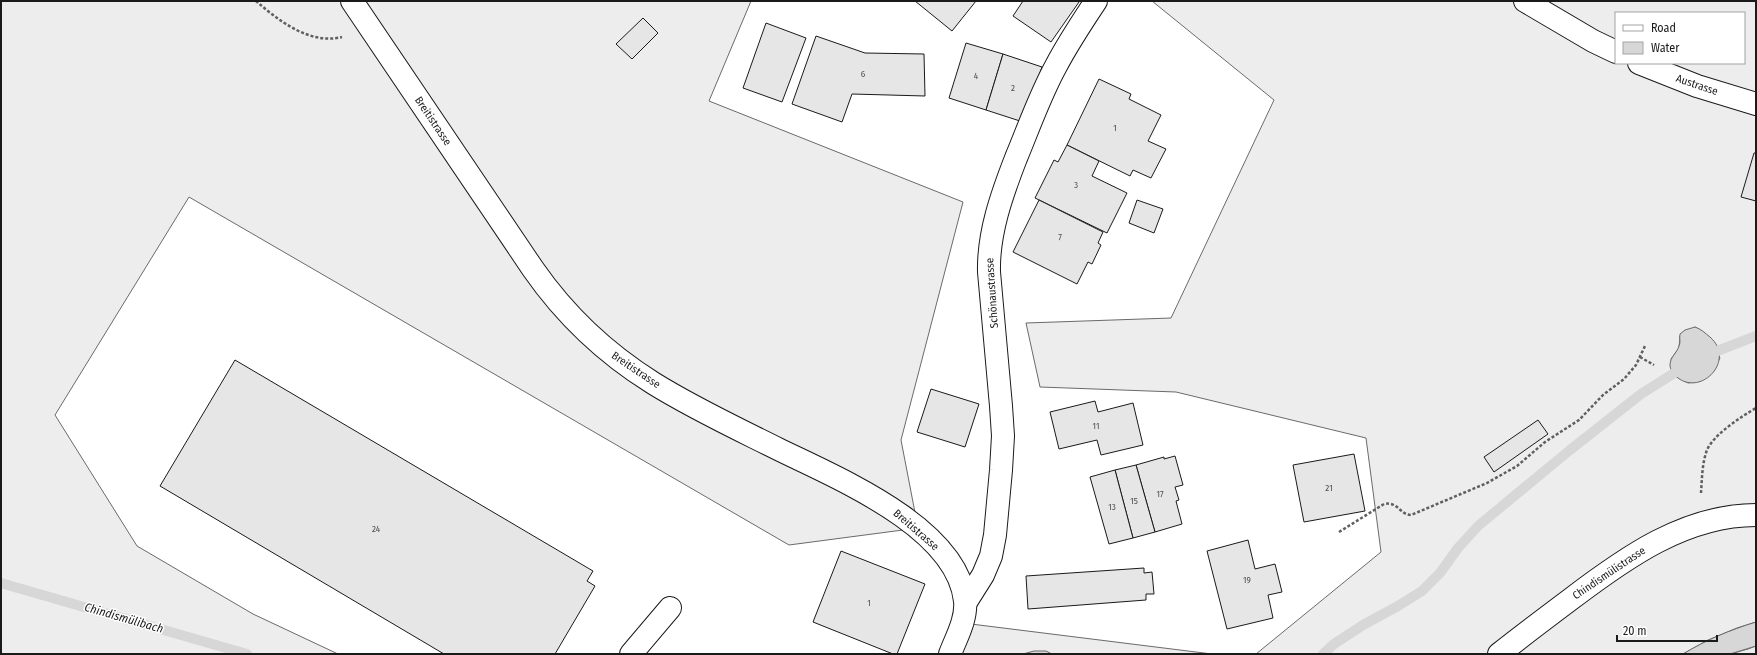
<svg xmlns="http://www.w3.org/2000/svg" width="1757" height="655" font-family="'Fira Sans Condensed',sans-serif">
<style>
.built{fill:#ededed;stroke:#6a6a6a;fill-rule:evenodd}
.water{fill:#d7d7d7;stroke:#6a6a6a}
.lines{fill:none;stroke-linecap:round;stroke-linejoin:round}
.stream{stroke:#d7d7d7;stroke-width:10}
.building{fill:#e6e6e6;stroke:#1a1a1a}
.minor-casing{stroke:#1a1a1a;stroke-width:24}
.path{stroke:#5f5f5f;stroke-width:2.5;stroke-dasharray:3 2;stroke-linecap:butt}
.minor{stroke:#fff;stroke-width:22}
.labels{text-anchor:middle;dominant-baseline:central;stroke-width:3;stroke-linejoin:round;paint-order:stroke}
.number-label{font-size:9px;fill:#4d4d4d}
.street-label{font-size:11px;fill:#1a1a1a;stroke:#fff}
.water-label{font-size:12px;font-style:italic;fill:#1a1a1a;stroke:#fff}
</style>
<rect width="100%" height="100%" fill="#fff"/>
<g class="built">
<path d="M 1,1 L 751,1 L 709,101 L 963,202 L 901,440 L 918,528 L 789,545 L 189,197 L 55,415 L 137,546 L 253,614 L 338,654 L 1,654 Z"/>
<path d="M 1152,1 L 1756,1 L 1756,622 L 1737,628 L 1708,640 L 1683,654 L 1256,654 L 1381,552 L 1366,438 L 1176,392 L 1040,387 L 1026,323 L 1171,318 L 1274,100 ZM 1616,13 L 1744,13 L 1744,63 L 1616,63 ZM 1695,327 L 1702,331 L 1720,358 L 1710,375 L 1700,381 L 1688,383 L 1675,376 L 1671,359 L 1679,348 L 1680,336 Z"/>
<path d="M 963,623 L 1212,654 L 950,654 Z"/>
<path d="M 1756,646 L 1756,654 L 1730,654 L 1748,649 Z"/>
</g>
<g class="water">
<path d="M 1695,327 C 1701,329 1705,333 1710,337 C 1736,360 1702,396 1678,378 C 1674,375 1670,370 1670,365 C 1670,357 1677,353 1679,346 C 1681,342 1679,338 1680,334 L 1685,330 Z"/>
<path d="M 1756,622 L 1756,646 L 1730,654 L 1683,654 C 1706,640 1730,630 1756,622 Z"/>
<path d="M 1034,651 L 1046,651 L 1052,654 L 1023,654 Z"/>
</g>
<g class="lines">
<g class="stream">
<path d="M 1707,355 L 1756,336"/>
<path d="M 1,583 L 247,654"/>
<path d="M 1323,654 L 1334,644 L 1363,625 L 1398,606 L 1422,591 L 1440,573 L 1458,548 L 1478,526 L 1570,450 L 1641,394 L 1684,367"/>
</g>
</g>
<g class="building">
<path d="M 915,1 L 976,1 L 952,31 Z"/>
<path d="M 1023,1 L 1077,1 L 1079,2 L 1051,42 L 1013,16 Z"/>
<path d="M 643,18 L 658,33 L 632,59 L 616,44 Z"/>
<path d="M 766,23 L 806,38 L 782,102 L 743,88 Z"/>
<path d="M 816,36 L 865,53 L 924,54 L 925,96 L 852,94 L 842,122 L 792,104 Z"/>
<path d="M 966,43 L 1003,54 L 986,110 L 949,98 Z"/>
<path d="M 1003,54 L 1042,67 L 1023,122 L 986,110 Z"/>
<path d="M 1099,79 L 1131,94 L 1129,99 L 1161,115 L 1148,141 L 1166,149 L 1151,178 L 1133,170 L 1130,176 L 1067,145 Z"/>
<path d="M 1067,145 L 1099,161 L 1092,176 L 1127,193 L 1107,233 L 1035,198 L 1054,160 L 1058,162 Z"/>
<path d="M 1754,153 L 1756,153 L 1756,201 L 1741,197 Z"/>
<path d="M 1039,200 L 1103,232 L 1098,243 L 1101,245 L 1092,264 L 1088,262 L 1077,284 L 1013,252 Z"/>
<path d="M 1137,200 L 1163,209 L 1154,233 L 1129,223 Z"/>
<path d="M 235,360 L 593,571 L 587,581 L 595,586 L 555,654 L 444,654 L 160,486 Z"/>
<path d="M 931,389 L 979,404 L 965,447 L 917,432 Z"/>
<path d="M 1095,401 L 1098,412 L 1133,403 L 1143,445 L 1101,455 L 1097,440 L 1059,449 L 1050,412 Z"/>
<path d="M 1538,420 L 1548,434 L 1494,472 L 1484,457 Z"/>
<path d="M 1354,454 L 1365,511 L 1304,522 L 1293,465 Z"/>
<path d="M 1175,456 L 1183,485 L 1175,487 L 1179,500 L 1176,501 L 1182,524 L 1155,532 L 1136,465 L 1164,457 L 1164,459 Z"/>
<path d="M 1136,465 L 1155,532 L 1133,538 L 1115,470 Z"/>
<path d="M 1115,470 L 1133,538 L 1109,544 L 1090,477 Z"/>
<path d="M 1248,540 L 1255,569 L 1275,564 L 1282,592 L 1268,595 L 1273,618 L 1227,629 L 1207,551 Z"/>
<path d="M 841,551 L 925,584 L 897,654 L 893,654 L 813,622 Z"/>
<path d="M 1144,568 L 1144,573 L 1152,572 L 1154,594 L 1146,594 L 1146,600 L 1028,609 L 1026,576 Z"/>
</g>
<g class="lines">
<defs>
<g id="minor">
<path d="M 352,1 L 533,269 C 565,315 605,353 653,383 C 693,408 736,428 778,449 C 837,478 957,527 965,601 C 967,619 956,638 950,654"/>
<path d="M 1525,1 L 1593,41 L 1616,52"/>
<path d="M 1639,63 L 1697,86 L 1756,104"/>
<path d="M 966,602 L 983,575 L 991,556 L 995,535 L 1001,470 L 1003,436 L 1001,406 L 989,272 C 988,233 1002,194 1016,158 C 1029,127 1040,95 1056,66 C 1068,43 1082,22 1096,1"/>
<path d="M 631,654 L 670,608"/>
<path d="M 1499,654 C 1523,635 1547,617 1571,599 C 1625,558 1685,515 1756,515"/>
</g>
</defs>
<use href="#minor" class="minor-casing"/>
<g class="path">
<path d="M 256,1 C 279,21 310,45 342,37"/>
<path d="M 1640,357 L 1654,365"/>
<path d="M 1701,493 C 1702,479 1702,463 1707,450 C 1714,434 1741,417 1756,408"/>
<path d="M 1339,532 L 1384,504 C 1398,501 1400,515 1411,515 L 1487,483 L 1517,466 L 1545,442 L 1579,420 L 1603,395 L 1624,379 L 1636,365 L 1645,346"/>
</g>
<use href="#minor" class="minor"/>
</g>
<g class="labels">
<g class="number-label">
<text x="863" y="74">6</text>
<text x="976" y="76">4</text>
<text x="1013" y="88">2</text>
<text x="1115" y="128">1</text>
<text x="1076" y="185">3</text>
<text x="1060" y="237">7</text>
<text x="1096" y="426">11</text>
<text x="1329" y="488">21</text>
<text x="1160" y="494">17</text>
<text x="1134" y="501">15</text>
<text x="1112" y="507">13</text>
<text x="376" y="529">24</text>
<text x="1247" y="580">19</text>
<text x="869" y="603">1</text>
</g>
<g class="street-label">
<text transform="translate(1697 85) rotate(19)">Austrasse</text>
<text transform="translate(433 121) rotate(56)">Breitistrasse</text>
<text transform="translate(992 293) rotate(-94)">Schönaustrasse</text>
<text transform="translate(636 370) rotate(34)">Breitistrasse</text>
<text transform="translate(916 530) rotate(41)">Breitistrasse</text>
<text transform="translate(1609 573) rotate(-34)">Chindismülistrasse</text>
</g>
<g class="water-label">
<text transform="translate(124 618) rotate(16)">Chindismülibach</text>
</g>
</g>
<rect width="1757" height="655" fill="none" stroke="#1a1a1a" stroke-width="4"/>
<rect x="1615" y="12" width="130" height="52" fill="#ffffff" stroke="#a3a3a3"/>
<rect x="1623" y="25" width="20" height="6" fill="#ffffff" stroke="#a3a3a3"/>
<text x="1651" y="32" font-size="12" fill="#1a1a1a">Road</text>
<rect x="1623" y="42" width="20" height="12" fill="#d7d7d7" stroke="#a3a3a3"/>
<text x="1651" y="52" font-size="12" fill="#1a1a1a">Water</text>
<path d="M1617 635v6h100v-6" fill="none" stroke="#1a1a1a" stroke-width="2"/>
<text x="1623" y="635" font-size="12" fill="#1a1a1a" stroke="#ffffff" stroke-width="3" paint-order="stroke">20 m</text>
</svg>
